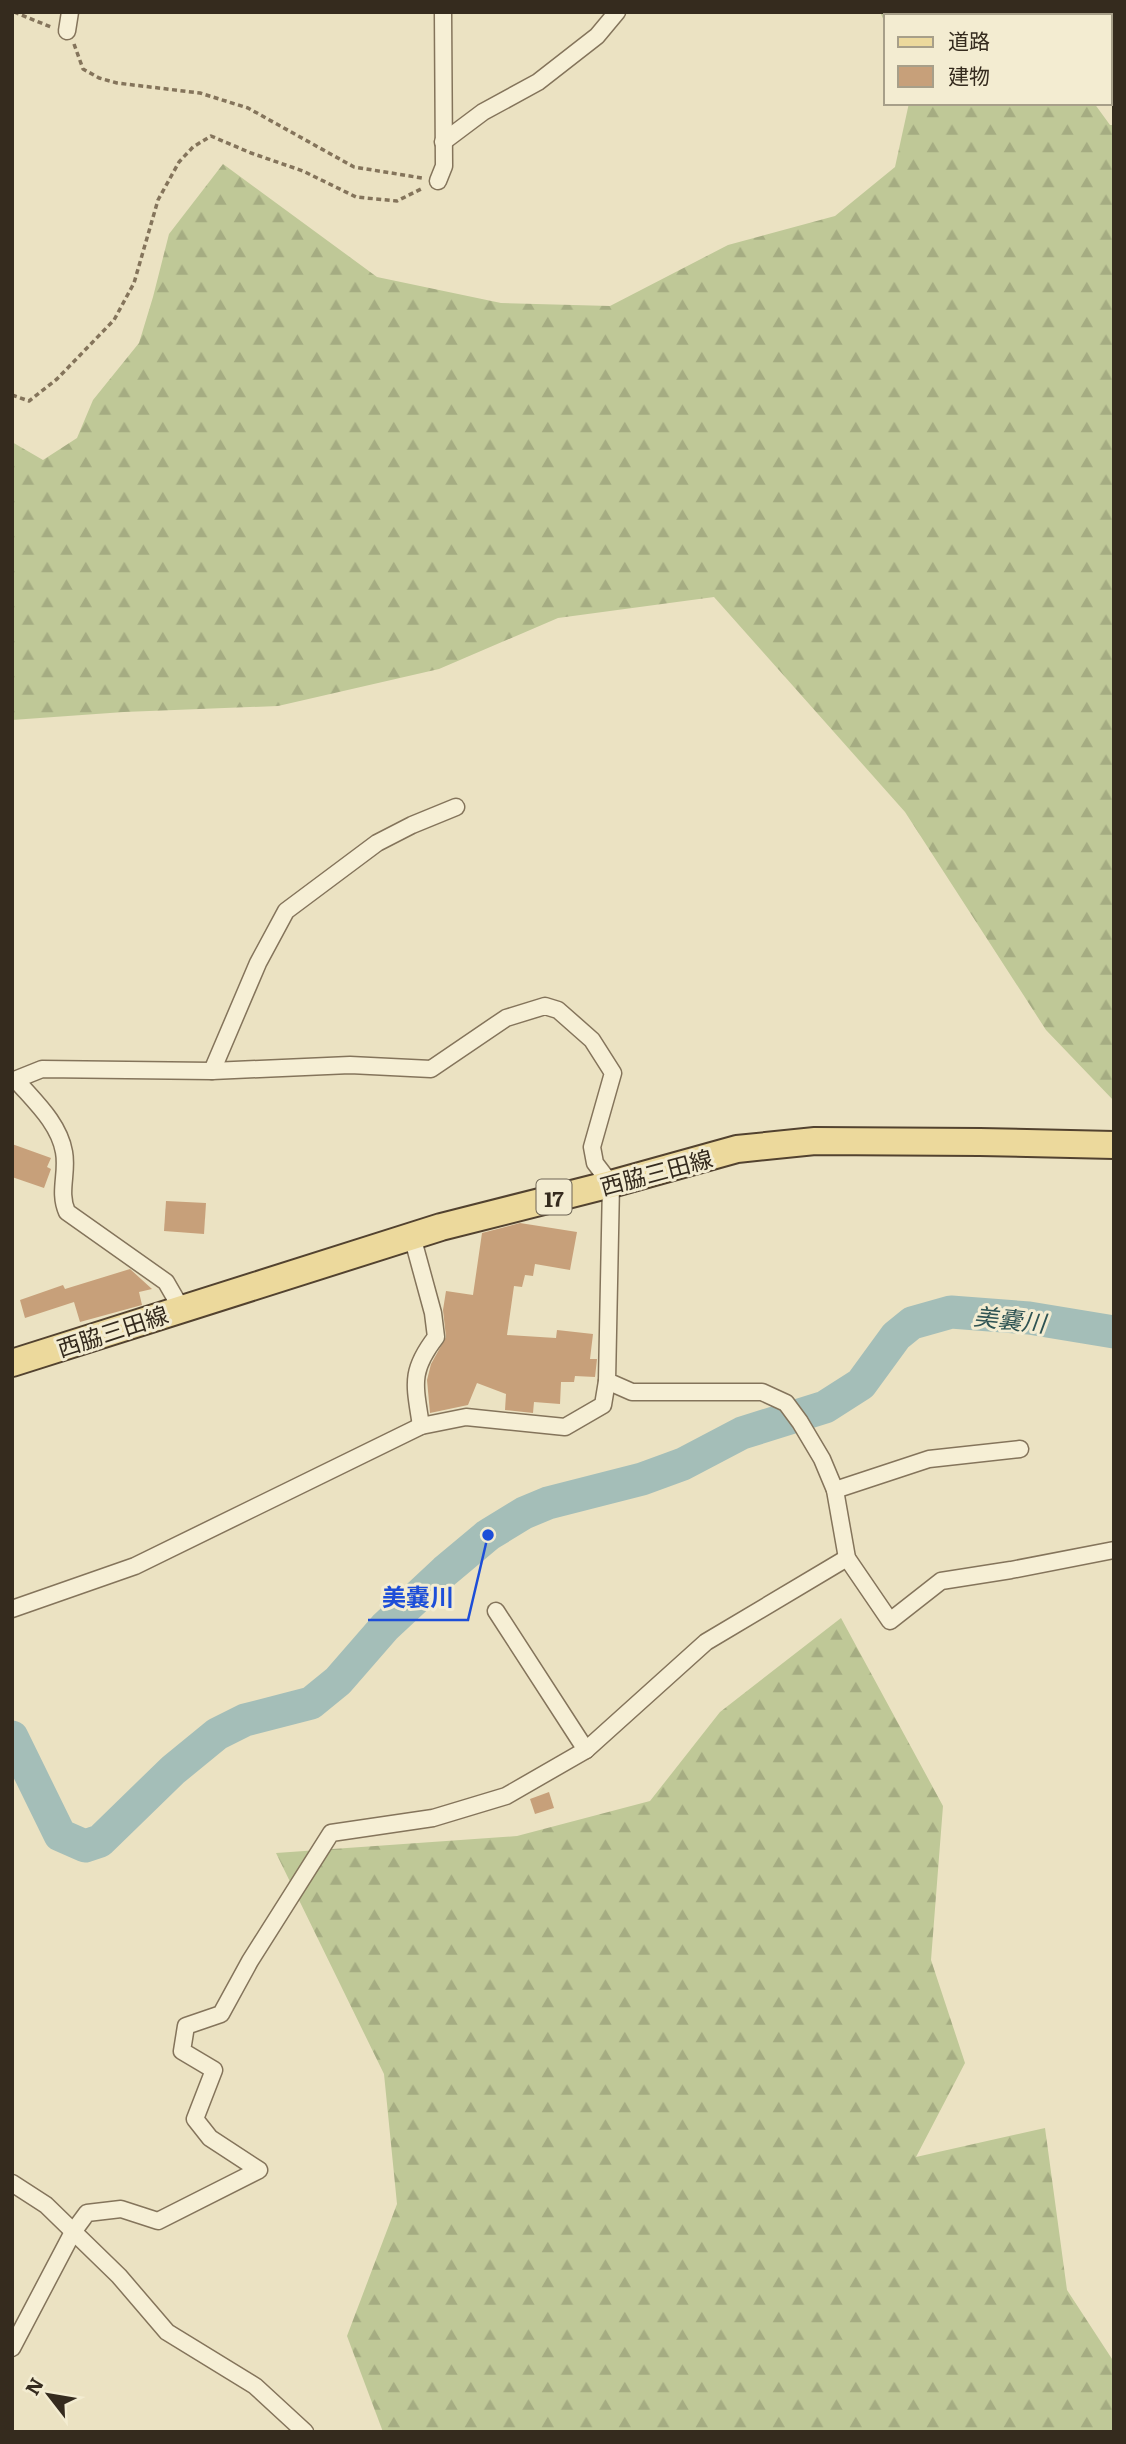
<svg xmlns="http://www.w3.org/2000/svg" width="1126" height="2444" font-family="Literata,'Noto Sans JP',serif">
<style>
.forest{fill:url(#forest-firs)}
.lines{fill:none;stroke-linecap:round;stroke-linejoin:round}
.river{stroke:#a4beb8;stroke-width:33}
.building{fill:#c7a07a}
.street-casing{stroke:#84745b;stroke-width:19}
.primary-casing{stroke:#52422f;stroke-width:30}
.path{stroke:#84745b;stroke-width:3.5;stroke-dasharray:5 3.5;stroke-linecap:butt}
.street{stroke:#f6efd5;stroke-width:16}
.primary{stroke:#ecd99c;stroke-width:26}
.labels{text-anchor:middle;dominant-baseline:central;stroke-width:6;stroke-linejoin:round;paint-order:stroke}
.shield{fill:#f3ecd1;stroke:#6e6554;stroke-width:2}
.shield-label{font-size:21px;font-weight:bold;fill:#352b1e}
.street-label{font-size:23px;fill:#352b1e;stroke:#f3ecd1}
.water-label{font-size:24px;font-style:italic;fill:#2e5353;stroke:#f3ecd1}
.leader{fill:none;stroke:#1d4ed8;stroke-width:2.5}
.callout-dot{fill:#1d4ed8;stroke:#f3ecd1;stroke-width:2.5}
.callout-label{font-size:24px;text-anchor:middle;font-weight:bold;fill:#1d4ed8;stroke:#f3ecd1;stroke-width:6;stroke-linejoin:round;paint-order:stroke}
</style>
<defs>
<pattern id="forest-firs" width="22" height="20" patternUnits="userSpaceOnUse" patternTransform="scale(1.75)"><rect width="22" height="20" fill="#bfc897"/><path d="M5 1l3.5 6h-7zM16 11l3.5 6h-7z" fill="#a5ac82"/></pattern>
</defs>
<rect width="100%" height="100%" fill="#ebe2c2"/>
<g class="forest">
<path d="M 880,12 L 1058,12 L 1058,16 L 886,16 L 886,25 Z"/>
<path d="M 909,103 L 1094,103 L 1110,125 L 1114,125 L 1114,1101 L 1046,1030 L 905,812 L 714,597 L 558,618 L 439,669 L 278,706 L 124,712 L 12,720 L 12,442 L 43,460 L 77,438 L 93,400 L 139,343 L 153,297 L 169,234 L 223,164 L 377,277 L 501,303 L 610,306 L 728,245 L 835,216 L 895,167 Z"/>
<path d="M 841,1618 L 943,1806 L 931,1960 L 965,2063 L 916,2157 L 1045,2128 L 1067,2290 L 1114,2362 L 1114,2432 L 383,2432 L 347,2336 L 397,2204 L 384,2074 L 276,1853 L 517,1836 L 650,1801 L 720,1712 Z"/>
</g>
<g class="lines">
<path class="river" d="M 12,1737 L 60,1835 L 85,1846 L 100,1841 L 173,1770 L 217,1734 L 245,1720 L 311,1703 L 338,1681 L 385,1627 L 445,1571 L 488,1535 L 524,1513 L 548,1503 L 642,1479 L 683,1464 L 742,1433 L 825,1407 L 861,1384 L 896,1336 L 912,1323 L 951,1312 L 1029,1318 L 1114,1332"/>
</g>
<g class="building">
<path d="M 12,1144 L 51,1158 L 47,1167 L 51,1169 L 44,1188 L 12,1177 Z"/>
<path d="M 166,1201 L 206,1203 L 204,1234 L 164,1231 Z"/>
<path d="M 520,1223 L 577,1232 L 570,1270 L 535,1264 L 533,1276 L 525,1275 L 522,1287 L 514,1286 L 507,1335 L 556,1338 L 557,1330 L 593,1334 L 590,1359 L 597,1359 L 595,1377 L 575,1376 L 574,1382 L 561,1382 L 560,1404 L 534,1402 L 533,1413 L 505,1410 L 506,1394 L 477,1383 L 468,1405 L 430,1413 L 427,1380 L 431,1364 L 446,1337 L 443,1310 L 446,1291 L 473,1295 L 482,1233 Z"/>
<path d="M 130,1269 L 152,1289 L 139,1292 L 142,1305 L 80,1322 L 74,1302 L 25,1318 L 20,1300 L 63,1285 L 65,1289 Z"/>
<path d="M 549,1792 L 554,1808 L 535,1814 L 530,1799 Z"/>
</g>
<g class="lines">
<defs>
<g id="street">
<path d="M 67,31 L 70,12"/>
<path d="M 443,142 L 483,112 L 538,82 L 597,36 L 617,12"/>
<path d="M 438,181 L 444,166 L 443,12"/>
<path d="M 212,1071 L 258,963 L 286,911 L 377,843 L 412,825 L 456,807"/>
<path d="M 16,1080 C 34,1101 59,1123 64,1152 C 68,1173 58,1192 67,1212 L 166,1282 L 181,1308"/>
<path d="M 12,1081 L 42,1069 L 212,1071 L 350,1065 L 431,1069 L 506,1018 L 545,1006 L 558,1010 L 592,1040 L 613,1073 L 592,1147 L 595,1163 L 611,1184 L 607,1381 L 632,1392 L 762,1392 L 786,1403 L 800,1422 L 822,1459 L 835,1490 L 847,1558 L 890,1621 L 941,1581 L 1011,1570 L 1114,1550"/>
<path d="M 412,1236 L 433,1313 L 436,1337 C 409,1372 415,1385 421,1426"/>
<path d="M 835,1490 L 929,1459 L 1020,1449"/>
<path d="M 12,1609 L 135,1566 L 421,1426 L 466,1417 L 565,1427 L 603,1405 L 607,1381"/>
<path d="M 496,1611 L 586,1750"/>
<path d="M 12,2183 L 46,2205 L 119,2276 L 167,2332 L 255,2386 L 305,2432"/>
<path d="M 12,2348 L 73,2232 L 87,2213 L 121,2209 L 158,2221 L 259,2170 L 210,2138 L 195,2119 L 214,2070 L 182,2051 L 186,2026 L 221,2014 L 250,1961 L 331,1833 L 433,1818 L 506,1796 L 586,1750 L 706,1642 L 847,1558"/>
</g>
<path id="primary" d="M 12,1363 L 441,1227 L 611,1184 L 737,1149 L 815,1141 L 980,1142 L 1114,1145"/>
</defs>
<use href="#street" class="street-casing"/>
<use href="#primary" class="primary-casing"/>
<g class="path">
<path d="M 14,12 L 51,27"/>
<path d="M 74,44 L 83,69 L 99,78 L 117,83 L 200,93 L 248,108 L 354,167 L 422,178"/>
<path d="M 12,395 L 29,401 L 57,379 L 114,320 L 134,283 L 158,200 L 179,162 L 193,147 L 211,136 L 251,153 L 303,171 L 356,197 L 397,201 L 423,188"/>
</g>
<use href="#street" class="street"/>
<use href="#primary" class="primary"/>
</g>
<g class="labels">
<rect class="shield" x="536.5" y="1179.5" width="35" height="35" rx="5"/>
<g class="shield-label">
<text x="554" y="1197">17</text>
</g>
<g class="street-label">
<text transform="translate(656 1171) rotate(-15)">西脇三田線</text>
<text transform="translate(112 1330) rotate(-18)">西脇三田線</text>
</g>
<g class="water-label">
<text transform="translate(1010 1318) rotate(6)">美嚢川</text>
</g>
</g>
<path class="leader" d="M488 1535L468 1620H368"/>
<circle class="callout-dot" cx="488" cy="1535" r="7"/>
<g class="callout-label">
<text x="418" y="1606">美嚢川</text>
</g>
<rect width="1126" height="2444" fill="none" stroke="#352b1e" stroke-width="28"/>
<rect x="884" y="14" width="228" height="91" fill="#f3ecd1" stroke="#a79f89" stroke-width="2"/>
<rect x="898" y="37" width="35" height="10" fill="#ecd99c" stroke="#a79f89" stroke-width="2"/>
<text x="948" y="49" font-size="21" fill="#352b1e">道路</text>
<rect x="898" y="66" width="35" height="21" fill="#c7a07a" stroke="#a79f89" stroke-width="2"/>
<text x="948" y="84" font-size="21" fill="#352b1e">建物</text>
<g transform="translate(49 2395) rotate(301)" stroke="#f3ecd1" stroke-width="5" paint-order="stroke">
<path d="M0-5L12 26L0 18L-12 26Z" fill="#352b1e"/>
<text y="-10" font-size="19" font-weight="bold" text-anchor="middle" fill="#352b1e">N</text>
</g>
</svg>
